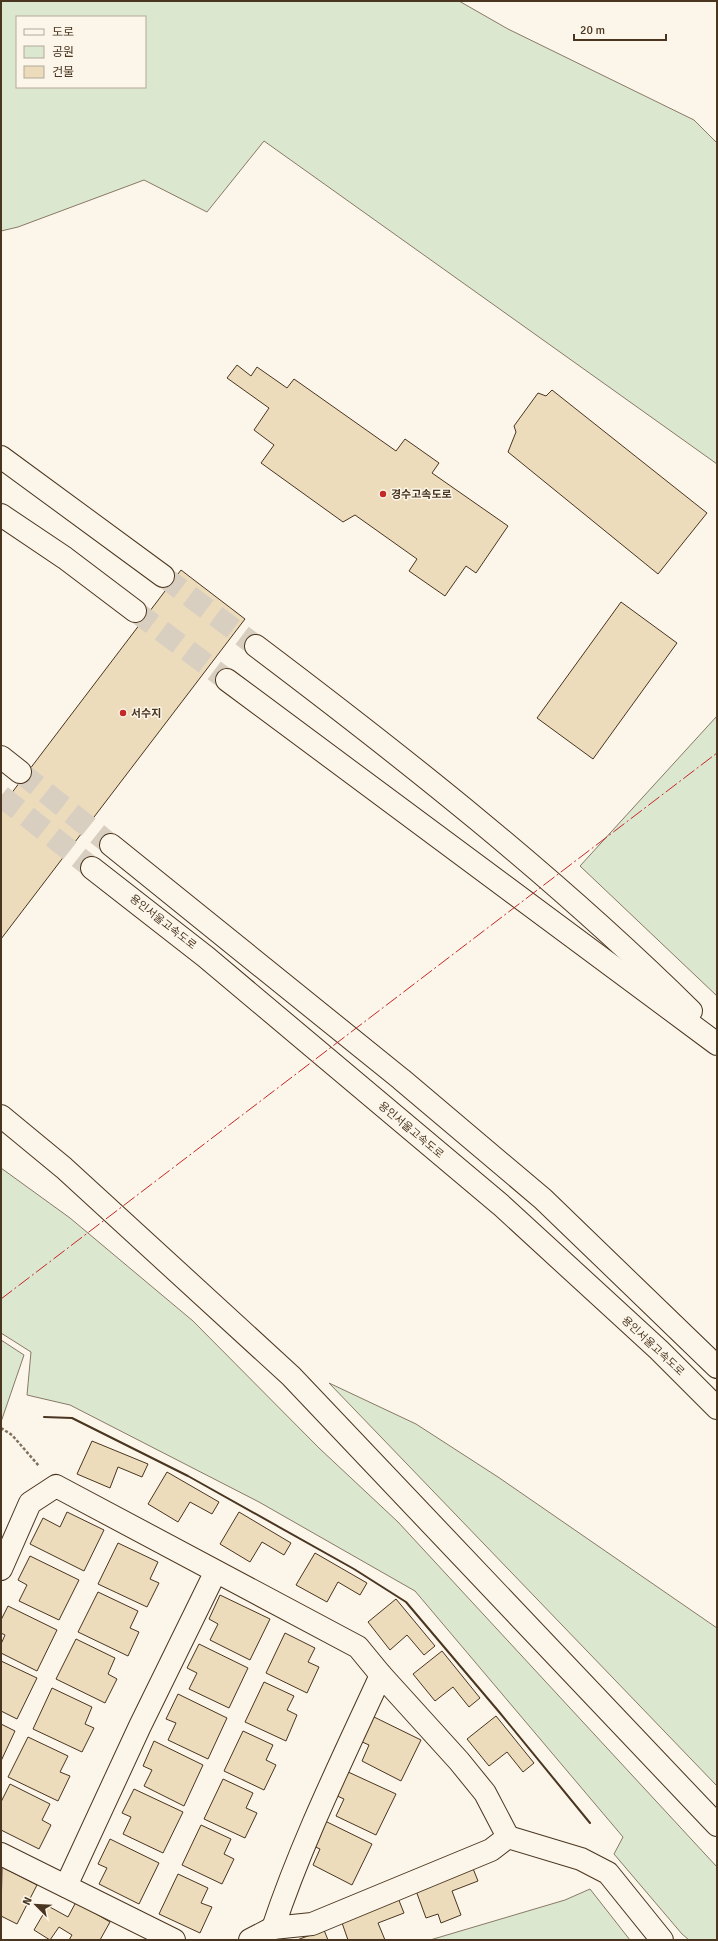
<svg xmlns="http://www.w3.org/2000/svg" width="718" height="1941" font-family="Signika,'Noto Sans KR',sans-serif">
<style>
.green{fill:#dce7d0;stroke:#887966;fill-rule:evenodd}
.building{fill:#ecdcbc;stroke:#4a3520}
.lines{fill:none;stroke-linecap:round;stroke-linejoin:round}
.motorway-tunnel{stroke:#d8cfc1;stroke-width:22;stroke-dasharray:22 11;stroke-linecap:butt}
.minor-casing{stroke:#4a3520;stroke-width:24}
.motorway-casing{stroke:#4a3520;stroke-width:24}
.path{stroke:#7f6f5c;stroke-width:2.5;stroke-dasharray:3 2;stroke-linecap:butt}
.minor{stroke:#fbf6e9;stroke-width:22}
.motorway{stroke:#fbf6e9;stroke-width:22}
.wall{stroke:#4a3520;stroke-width:2}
.power{stroke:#c62828;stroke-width:1;stroke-dasharray:14 3 2 3;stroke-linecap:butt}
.poi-dot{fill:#c62828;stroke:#fbf6e9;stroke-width:1.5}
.labels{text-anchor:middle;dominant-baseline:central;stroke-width:3;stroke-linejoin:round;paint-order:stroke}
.poi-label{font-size:11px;font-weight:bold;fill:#4a3520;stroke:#fbf6e9;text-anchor:start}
.street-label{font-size:11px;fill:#4a3520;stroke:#fbf6e9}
</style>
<rect width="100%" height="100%" fill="#fbf6e9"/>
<g class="green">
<path d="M 1,1 L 459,1 L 508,29 L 694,120 L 717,143 L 717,464 L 264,141 L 207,212 L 144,180 L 18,227 L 1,231 ZM 17,17 L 145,17 L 145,87 L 17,87 Z"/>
<path d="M 717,716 L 717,996 L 580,866 Z"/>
<path d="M 1,1168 L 70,1218 L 193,1321 L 319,1448 L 398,1522 L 717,1867 L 717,1940 L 689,1940 L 682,1934 L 614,1854 L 623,1837 L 415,1591 L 259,1502 L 70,1405 L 27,1395 L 31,1352 L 1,1333 Z"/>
<path d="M 1,1340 L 24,1355 L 1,1422 Z"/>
<path d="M 329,1383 L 416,1424 L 498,1477 L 717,1628 L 717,1786 Z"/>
<path d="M 590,1889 L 630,1940 L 430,1940 L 565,1900 Z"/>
</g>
<g class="building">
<path d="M 237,365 L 251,376 L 257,367 L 287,388 L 294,379 L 396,451 L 405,439 L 439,463 L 432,473 L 508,526 L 476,573 L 466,566 L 445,596 L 409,571 L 417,559 L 355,515 L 343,522 L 261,463 L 274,445 L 254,430 L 269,408 L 227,378 Z"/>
<path d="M 552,390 L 707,513 L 658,574 L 508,452 L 516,432 L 514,426 L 538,393 L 546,396 Z"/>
<path d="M 181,570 L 245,619 L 1,939 L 1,807 Z"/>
<path d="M 621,602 L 677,643 L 593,759 L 537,718 Z"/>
<path d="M 92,1441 L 148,1464 L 142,1477 L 118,1467 L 110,1488 L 77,1474 Z"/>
<path d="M 167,1472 L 219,1502 L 212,1514 L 190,1502 L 178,1522 L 148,1504 Z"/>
<path d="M 67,1512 L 104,1530 L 84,1571 L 30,1544 L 43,1518 L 60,1527 Z"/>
<path d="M 239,1512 L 291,1543 L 284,1555 L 262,1542 L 250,1562 L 220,1544 Z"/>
<path d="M 118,1543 L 158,1562 L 150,1579 L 159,1583 L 147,1607 L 98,1584 Z"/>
<path d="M 315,1553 L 367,1583 L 360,1595 L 338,1582 L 327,1602 L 296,1585 Z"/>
<path d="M 30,1556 L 79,1580 L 59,1620 L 19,1601 L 27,1585 L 18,1580 Z"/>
<path d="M 98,1592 L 138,1611 L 130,1628 L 139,1632 L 128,1656 L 78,1632 Z"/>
<path d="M 220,1595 L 270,1619 L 250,1660 L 210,1640 L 218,1624 L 209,1619 Z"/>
<path d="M 396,1599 L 435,1646 L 424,1655 L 407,1635 L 390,1650 L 368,1622 Z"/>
<path d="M 8,1606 L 57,1630 L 37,1671 L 1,1653 L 1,1644 L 5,1635 L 1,1633 L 1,1620 Z"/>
<path d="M 285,1633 L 315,1648 L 308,1662 L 319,1667 L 307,1693 L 266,1673 Z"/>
<path d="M 76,1639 L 115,1658 L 108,1674 L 117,1679 L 105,1703 L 56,1679 Z"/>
<path d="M 199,1644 L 248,1668 L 229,1708 L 189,1689 L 197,1673 L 187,1668 Z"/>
<path d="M 442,1651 L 480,1698 L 469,1707 L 453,1687 L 435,1701 L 413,1674 Z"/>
<path d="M 1,1661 L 37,1678 L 17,1719 L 1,1711 Z"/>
<path d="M 264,1682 L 294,1696 L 287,1710 L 297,1715 L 286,1741 L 245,1722 Z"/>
<path d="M 52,1688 L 92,1707 L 85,1724 L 94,1728 L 82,1752 L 33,1729 Z"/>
<path d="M 178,1694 L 227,1718 L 208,1759 L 168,1740 L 176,1723 L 166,1719 Z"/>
<path d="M 372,1716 L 421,1740 L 401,1781 L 362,1761 L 369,1745 L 360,1741 Z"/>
<path d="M 496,1716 L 534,1763 L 523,1772 L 507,1752 L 489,1766 L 467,1739 Z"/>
<path d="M 1,1724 L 15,1731 L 1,1761 Z"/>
<path d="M 243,1731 L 273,1745 L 266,1760 L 276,1765 L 264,1790 L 224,1771 Z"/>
<path d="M 28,1737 L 68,1756 L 60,1772 L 70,1776 L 58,1801 L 8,1777 Z"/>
<path d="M 154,1741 L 203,1765 L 184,1806 L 144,1786 L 152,1770 L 143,1766 Z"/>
<path d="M 346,1771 L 396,1794 L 376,1835 L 336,1816 L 344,1799 L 335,1795 Z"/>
<path d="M 223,1779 L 253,1793 L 246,1808 L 257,1813 L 245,1838 L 204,1819 Z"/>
<path d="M 10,1784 L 50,1804 L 42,1820 L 51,1825 L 39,1849 L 1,1830 L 1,1802 Z"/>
<path d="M 134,1789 L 183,1812 L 163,1853 L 123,1834 L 131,1817 L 122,1813 Z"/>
<path d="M 323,1820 L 372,1844 L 352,1885 L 313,1865 L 320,1849 L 311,1845 Z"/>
<path d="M 201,1825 L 231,1839 L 224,1854 L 234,1859 L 222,1884 L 182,1865 Z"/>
<path d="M 110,1839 L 159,1863 L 139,1904 L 99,1884 L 107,1868 L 98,1864 Z"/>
<path d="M 472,1866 L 478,1881 L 452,1891 L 461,1915 L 441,1923 L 438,1914 L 426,1918 L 415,1888 Z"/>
<path d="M 2,1867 L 37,1885 L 17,1924 L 1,1916 Z"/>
<path d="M 178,1874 L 208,1888 L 201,1903 L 212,1907 L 200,1933 L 159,1914 Z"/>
<path d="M 398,1898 L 404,1913 L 378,1923 L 385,1940 L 348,1940 L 341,1920 Z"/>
<path d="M 76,1902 L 110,1922 L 100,1940 L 69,1940 L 72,1935 L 59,1927 L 50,1940 L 34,1930 L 48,1906 L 68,1917 Z"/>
<path d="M 324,1930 L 328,1940 L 297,1940 Z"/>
</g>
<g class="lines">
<g class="motorway-tunnel">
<path d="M 163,576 L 256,646"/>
<path d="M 135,611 L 227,680"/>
<path d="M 20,772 L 111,845"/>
<path d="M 1,796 L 92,868"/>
</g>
<defs>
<g id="minor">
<path d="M 1,1569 L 30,1503 L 56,1486 L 358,1647 L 381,1675 C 343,1758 302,1841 273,1928 L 312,1924 L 491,1850 L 508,1837 L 581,1859 L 608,1873 L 662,1940"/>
<path d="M 381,1675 L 459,1761 L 485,1793 L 508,1837"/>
<path d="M 1,1854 L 174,1940"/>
<path d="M 66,1886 L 140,1726 L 215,1573"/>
<path d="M 250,1940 L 273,1928"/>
</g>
<g id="motorway">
<path d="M 1,457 L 163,576"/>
<path d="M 1,515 L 65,558 L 135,611"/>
<path d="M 256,646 C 407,760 556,878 691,1011"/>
<path d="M 227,680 L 717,1044"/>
<path d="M 1,757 L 20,772"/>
<path d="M 111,845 L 401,1079 L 543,1199 L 717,1367"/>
<path d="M 92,868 L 206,957 L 501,1205 L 659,1350 L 717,1408"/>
<path d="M 1,1116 L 64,1168 L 291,1376 L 717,1825"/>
</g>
</defs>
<use href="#minor" class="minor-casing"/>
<use href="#motorway" class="motorway-casing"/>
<path class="path" d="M 1,1428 L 12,1435 L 39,1466"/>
<use href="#minor" class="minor"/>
<use href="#motorway" class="motorway"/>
<path class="wall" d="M 44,1417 L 72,1418 L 188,1476 L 354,1569 L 406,1602 L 500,1713 L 590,1823"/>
<path class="power" d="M 1,1299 L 717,753"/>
</g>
<g class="poi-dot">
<circle cx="383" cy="494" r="4"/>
<circle cx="123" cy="713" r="4"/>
</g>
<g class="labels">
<g class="poi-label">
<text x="391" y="494">경수고속도로</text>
<text x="131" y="713">서수지</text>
</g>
<g class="street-label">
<text transform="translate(163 922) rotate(38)">용인서울고속도로</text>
<text transform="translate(411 1130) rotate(40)">용인서울고속도로</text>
<text transform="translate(653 1346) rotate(43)">용인서울고속도로</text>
</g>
</g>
<rect width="718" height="1941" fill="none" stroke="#4a3520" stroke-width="4"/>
<rect x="16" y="16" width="130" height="72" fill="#fbf6e9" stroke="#b4a999"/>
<rect x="24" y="29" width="20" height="6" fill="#fbf6e9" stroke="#b4a999"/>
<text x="52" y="36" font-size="12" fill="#4a3520">도로</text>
<rect x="24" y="46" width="20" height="12" fill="#dce7d0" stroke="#b4a999"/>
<text x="52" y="56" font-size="12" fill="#4a3520">공원</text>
<rect x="24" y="66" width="20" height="12" fill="#ecdcbc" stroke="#b4a999"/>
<text x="52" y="76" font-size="12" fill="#4a3520">건물</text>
<g transform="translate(36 1905) rotate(294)" stroke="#fbf6e9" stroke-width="3" paint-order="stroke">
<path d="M0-3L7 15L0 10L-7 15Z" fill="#4a3520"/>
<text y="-6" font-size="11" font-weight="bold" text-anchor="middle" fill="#4a3520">N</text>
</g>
<path d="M574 34v6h92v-6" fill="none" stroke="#4a3520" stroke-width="2"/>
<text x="580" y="34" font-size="12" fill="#4a3520" stroke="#fbf6e9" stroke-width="3" paint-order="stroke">20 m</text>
</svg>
